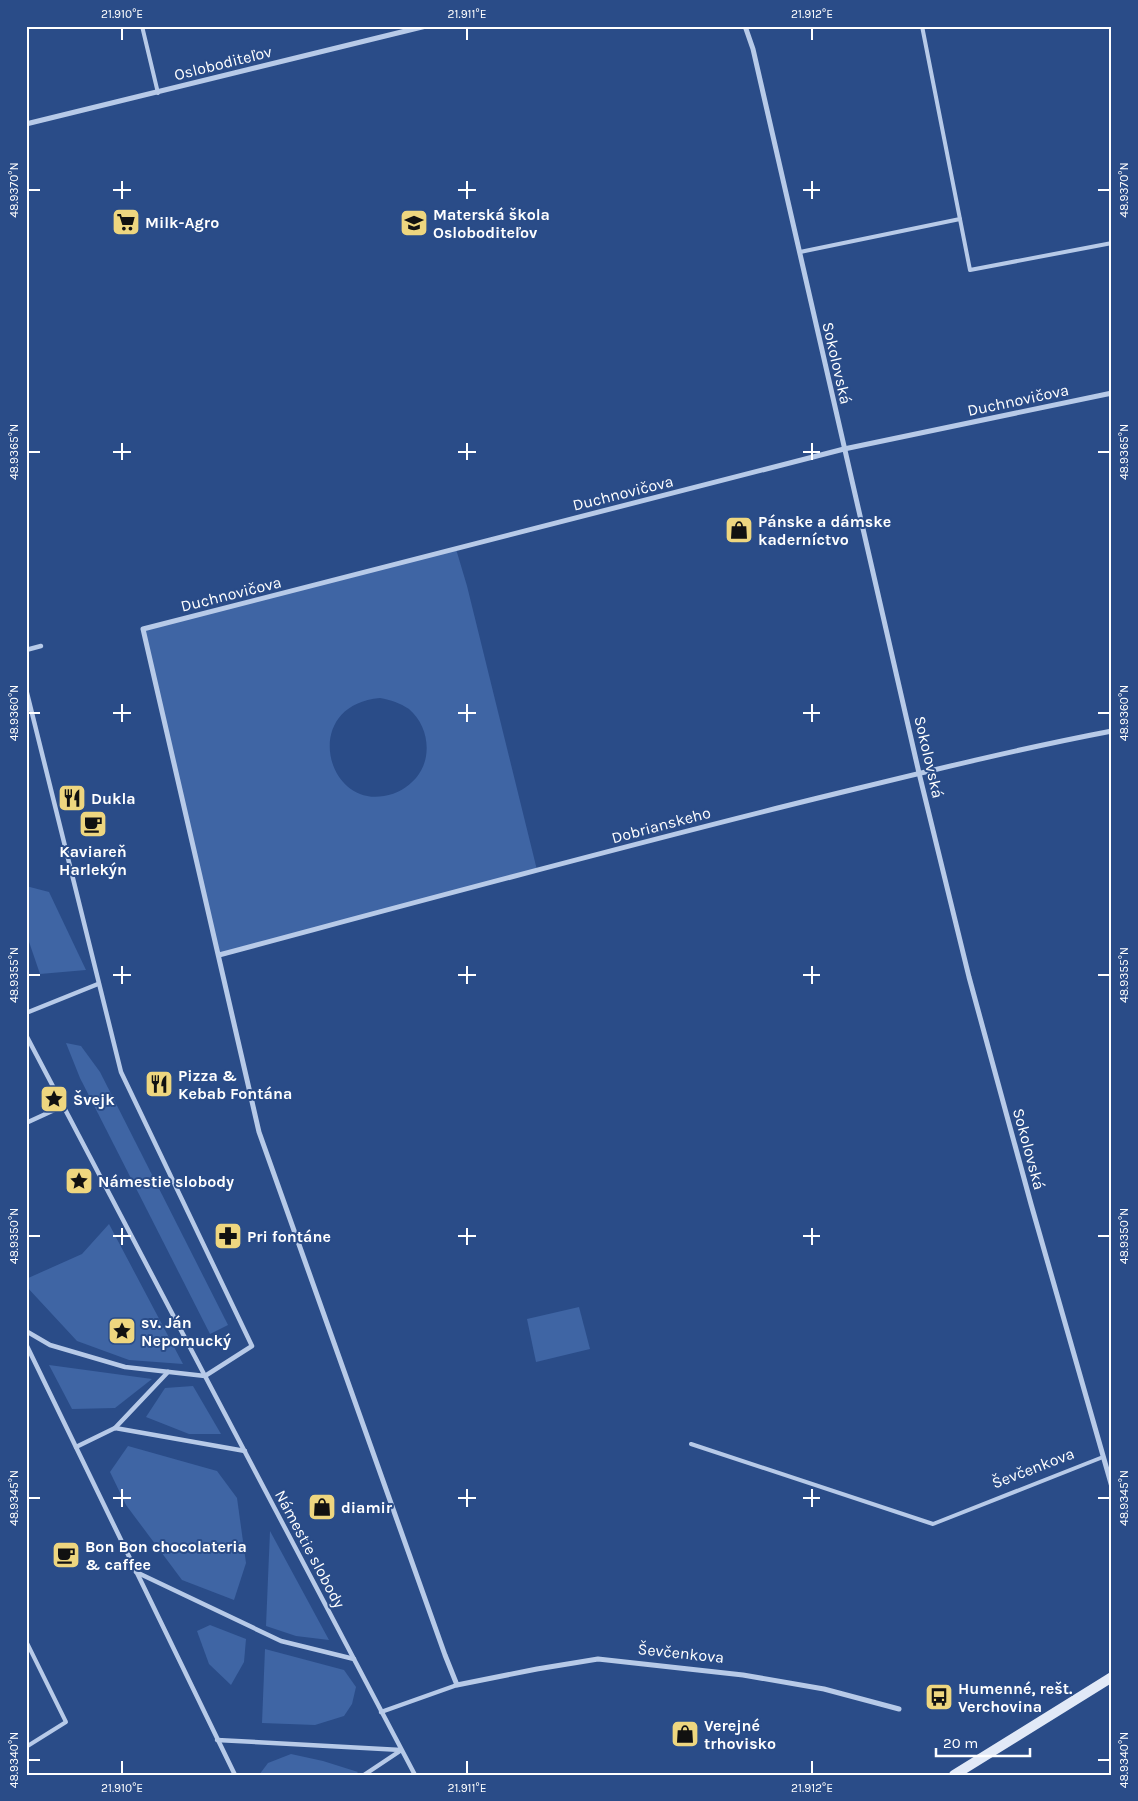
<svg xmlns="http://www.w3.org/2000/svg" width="1138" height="1801" font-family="Karla,sans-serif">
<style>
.green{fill:#3f65a4;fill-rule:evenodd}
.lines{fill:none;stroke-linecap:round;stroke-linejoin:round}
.service{stroke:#b7cae8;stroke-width:4}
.pedestrian{stroke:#b7cae8;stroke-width:4.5}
.minor{stroke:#b7cae8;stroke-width:5}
.secondary{stroke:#e1e9f7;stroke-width:10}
.ticks{fill:none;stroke:#fff;stroke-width:2}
.labels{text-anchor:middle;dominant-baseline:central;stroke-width:4;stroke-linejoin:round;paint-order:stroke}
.street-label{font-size:16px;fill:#fff;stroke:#2a4c88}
.poi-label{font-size:16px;font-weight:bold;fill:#fff;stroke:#2a4c88;text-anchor:start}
.neatline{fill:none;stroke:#fff;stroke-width:2}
.ticks-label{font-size:12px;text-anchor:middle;fill:#fff}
</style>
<rect width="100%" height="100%" fill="#2a4c88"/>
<g class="green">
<path d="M 456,549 L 467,586 L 537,870 L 219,955 L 143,629 ZM 380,698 C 391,700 400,703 409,709 C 429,726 433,758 416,778 C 407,788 397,794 384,796 C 325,807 301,705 380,698 Z"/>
<path d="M 26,886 L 49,892 L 86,970 L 40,974 L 26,933 Z"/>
<path d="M 66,1043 L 81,1046 L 100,1072 L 228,1325 L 210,1334 L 80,1078 Z"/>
<path d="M 109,1224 L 183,1364 L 129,1360 L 77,1341 L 26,1286 L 26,1279 L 82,1254 Z"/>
<path d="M 579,1307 L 590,1349 L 536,1362 L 527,1319 Z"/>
<path d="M 49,1365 L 152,1379 L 115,1408 L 72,1409 Z"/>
<path d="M 193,1386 L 221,1434 L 189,1434 L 146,1417 L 165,1388 Z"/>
<path d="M 128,1446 L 217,1471 L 237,1498 L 246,1563 L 234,1600 L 182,1580 L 126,1505 L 110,1472 Z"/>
<path d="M 270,1531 L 329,1640 L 296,1636 L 266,1626 Z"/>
<path d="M 210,1625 L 246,1639 L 244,1662 L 231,1685 L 209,1664 L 197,1631 Z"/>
<path d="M 265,1649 L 344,1670 L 356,1687 L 352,1704 L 344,1716 L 315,1725 L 262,1723 Z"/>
<path d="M 291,1754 L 323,1761 L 358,1772 L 355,1775 L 259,1775 L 268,1763 Z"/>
</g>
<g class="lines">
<g class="service">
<path d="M 142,26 L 158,93"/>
<path d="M 922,26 L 970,270 L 1112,243"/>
<path d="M 800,252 L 960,219"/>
<path d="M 691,1444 L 933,1524 L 1103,1457"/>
<path d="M 26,1641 L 66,1722 L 26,1747"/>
</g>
<g class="pedestrian">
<path d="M 26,650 L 41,646"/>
<path d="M 26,689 L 121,1072 L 252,1346 L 205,1376 L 415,1775"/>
<path d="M 26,1013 L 98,984"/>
<path d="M 26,1035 L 205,1376"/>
<path d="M 26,1123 L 63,1106"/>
<path d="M 26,1331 L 50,1345 L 125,1367 L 205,1376"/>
<path d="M 26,1344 L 235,1775"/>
<path d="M 115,1428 L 168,1372"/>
<path d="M 76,1447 L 115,1428 L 245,1451"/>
<path d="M 136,1572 L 281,1641 L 354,1659"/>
<path d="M 381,1712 L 457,1685"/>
<path d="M 217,1740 L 401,1750"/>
<path d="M 364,1775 L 400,1751"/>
</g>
<g class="minor">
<path d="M 745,26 L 753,49 L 919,773 L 969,977 L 1031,1204 L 1112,1487"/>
<path d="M 26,124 L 426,26"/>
<path d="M 219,955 C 417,902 615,848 814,799 C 913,775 1012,750 1112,731"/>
<path d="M 899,1709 L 824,1689 L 743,1675 L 598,1659 L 537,1669 L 457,1685 L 445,1655 L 259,1132 L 143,629 L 844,449 L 1112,393"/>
</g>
<path class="secondary" d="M 954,1775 L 1112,1677"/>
</g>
<path class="ticks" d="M 122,28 L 122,40M 467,28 L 467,40M 812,28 L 812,40M 122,181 L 122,199M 467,181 L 467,199M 812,181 L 812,199M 28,190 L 40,190M 113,190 L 131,190M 458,190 L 476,190M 803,190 L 820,190M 1098,190 L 1110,190M 122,443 L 122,460M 467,443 L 467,460M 812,443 L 812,460M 28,452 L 40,452M 113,452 L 131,452M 458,452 L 476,452M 803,452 L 820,452M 1098,452 L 1110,452M 122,704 L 122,722M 467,704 L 467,722M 812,704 L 812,722M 28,713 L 40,713M 113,713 L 131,713M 458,713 L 476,713M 803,713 L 820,713M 1098,713 L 1110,713M 122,966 L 122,984M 467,966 L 467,984M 812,966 L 812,984M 28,975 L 40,975M 113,975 L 131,975M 458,975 L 476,975M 803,975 L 820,975M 1098,975 L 1110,975M 122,1228 L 122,1245M 467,1228 L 467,1245M 812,1228 L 812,1245M 28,1236 L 40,1236M 113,1236 L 131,1236M 458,1236 L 476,1236M 803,1236 L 820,1236M 1098,1236 L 1110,1236M 122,1489 L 122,1507M 467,1489 L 467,1507M 812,1489 L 812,1507M 28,1498 L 40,1498M 113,1498 L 131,1498M 458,1498 L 476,1498M 803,1498 L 820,1498M 1098,1498 L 1110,1498M 28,1760 L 40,1760M 1098,1760 L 1110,1760M 122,1761 L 122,1774M 467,1761 L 467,1774M 812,1761 L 812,1774"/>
<defs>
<symbol id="supermarket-square" viewBox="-11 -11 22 22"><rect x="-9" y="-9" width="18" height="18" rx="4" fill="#eed67f" stroke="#2a4c88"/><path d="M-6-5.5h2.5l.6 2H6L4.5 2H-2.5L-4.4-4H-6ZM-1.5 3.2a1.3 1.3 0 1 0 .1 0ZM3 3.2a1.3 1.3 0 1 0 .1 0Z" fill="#111"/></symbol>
<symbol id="school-square" viewBox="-11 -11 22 22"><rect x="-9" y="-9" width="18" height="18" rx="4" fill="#eed67f" stroke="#2a4c88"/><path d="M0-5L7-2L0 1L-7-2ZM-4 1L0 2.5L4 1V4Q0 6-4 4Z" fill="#111"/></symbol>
<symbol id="shop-square" viewBox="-11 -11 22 22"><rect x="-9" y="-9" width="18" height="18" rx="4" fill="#eed67f" stroke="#2a4c88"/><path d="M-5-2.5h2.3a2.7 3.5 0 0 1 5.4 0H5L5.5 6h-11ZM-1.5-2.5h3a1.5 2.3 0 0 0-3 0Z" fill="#111"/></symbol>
<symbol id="restaurant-square" viewBox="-11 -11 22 22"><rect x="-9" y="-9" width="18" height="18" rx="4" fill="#eed67f" stroke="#2a4c88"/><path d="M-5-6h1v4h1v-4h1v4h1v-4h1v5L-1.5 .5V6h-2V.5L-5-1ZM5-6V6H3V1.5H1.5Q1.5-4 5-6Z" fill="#111"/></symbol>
<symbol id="cafe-square" viewBox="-11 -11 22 22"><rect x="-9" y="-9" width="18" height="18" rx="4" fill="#eed67f" stroke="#2a4c88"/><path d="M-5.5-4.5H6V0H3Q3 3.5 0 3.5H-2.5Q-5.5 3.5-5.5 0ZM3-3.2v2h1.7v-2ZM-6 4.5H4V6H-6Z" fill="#111"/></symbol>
<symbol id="sight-square" viewBox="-11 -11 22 22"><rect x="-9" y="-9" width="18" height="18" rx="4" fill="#eed67f" stroke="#2a4c88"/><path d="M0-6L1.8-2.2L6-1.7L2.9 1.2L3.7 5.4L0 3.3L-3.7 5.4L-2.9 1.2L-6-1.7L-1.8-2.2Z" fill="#111"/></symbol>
<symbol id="pharmacy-square" viewBox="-11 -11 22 22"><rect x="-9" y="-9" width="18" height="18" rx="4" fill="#eed67f" stroke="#2a4c88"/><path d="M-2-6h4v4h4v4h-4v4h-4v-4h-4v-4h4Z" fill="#111"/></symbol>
<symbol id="bus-square" viewBox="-11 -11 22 22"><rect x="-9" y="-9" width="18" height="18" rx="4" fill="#eed67f" stroke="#2a4c88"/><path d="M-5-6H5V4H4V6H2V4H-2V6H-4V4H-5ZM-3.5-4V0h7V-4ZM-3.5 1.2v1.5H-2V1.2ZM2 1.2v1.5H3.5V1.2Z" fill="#111"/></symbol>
</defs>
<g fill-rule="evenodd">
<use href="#supermarket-square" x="110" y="206" width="32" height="32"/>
<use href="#school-square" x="398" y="207" width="32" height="32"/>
<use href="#shop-square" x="723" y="514" width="32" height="32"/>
<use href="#restaurant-square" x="56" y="782" width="32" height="32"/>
<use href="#cafe-square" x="77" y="808" width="32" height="32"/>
<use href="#restaurant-square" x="143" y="1068" width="32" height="32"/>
<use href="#sight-square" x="38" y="1083" width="32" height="32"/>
<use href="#sight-square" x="63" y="1165" width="32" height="32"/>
<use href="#pharmacy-square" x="212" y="1220" width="32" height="32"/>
<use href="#sight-square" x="106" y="1315" width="32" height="32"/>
<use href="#shop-square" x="306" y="1491" width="32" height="32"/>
<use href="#cafe-square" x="50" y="1539" width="32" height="32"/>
<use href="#bus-square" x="923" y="1681" width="32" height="32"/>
<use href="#shop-square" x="669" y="1718" width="32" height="32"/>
</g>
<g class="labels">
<g class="street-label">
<text transform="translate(223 63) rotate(-14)">Osloboditeľov</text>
<text transform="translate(837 363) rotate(77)">Sokolovská</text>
<text transform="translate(1018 400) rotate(-12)">Duchnovičova</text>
<text transform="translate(623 493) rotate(-14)">Duchnovičova</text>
<text transform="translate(231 594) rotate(-14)">Duchnovičova</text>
<text transform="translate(929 757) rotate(77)">Sokolovská</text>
<text transform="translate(661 825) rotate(-15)">Dobrianskeho</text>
<text transform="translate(1029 1149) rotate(75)">Sokolovská</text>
<text transform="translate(1033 1468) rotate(-21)">Ševčenkova</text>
<text transform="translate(310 1549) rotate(62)">Námestie slobody</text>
<text transform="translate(681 1653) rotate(6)">Ševčenkova</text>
</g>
<g class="poi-label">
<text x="433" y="214">Materská škola<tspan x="433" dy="18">Osloboditeľov</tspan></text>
<text x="145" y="222">Milk-Agro</text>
<text x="758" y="521">Pánske a dámske<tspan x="758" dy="18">kaderníctvo</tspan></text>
<text x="91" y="798">Dukla</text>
<text x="93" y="851" text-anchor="middle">Kaviareň<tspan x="93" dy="18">Harlekýn</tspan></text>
<text x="178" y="1075">Pizza &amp;<tspan x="178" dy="18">Kebab Fontána</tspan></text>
<text x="73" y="1099">Švejk</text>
<text x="98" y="1181">Námestie slobody</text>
<text x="247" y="1236">Pri fontáne</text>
<text x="141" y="1322">sv. Ján<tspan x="141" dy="18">Nepomucký</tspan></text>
<text x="341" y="1507">diamir</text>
<text x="85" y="1546">Bon Bon chocolateria<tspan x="85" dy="18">&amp; caffee</tspan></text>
<text x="958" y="1688">Humenné, rešt.<tspan x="958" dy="18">Verchovina</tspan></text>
<text x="704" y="1725">Verejné<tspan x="704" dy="18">trhovisko</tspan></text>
</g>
</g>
<rect width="1138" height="1801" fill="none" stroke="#2a4c88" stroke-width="55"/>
<path d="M936 1748v8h94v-8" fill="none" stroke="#ffffff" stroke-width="2.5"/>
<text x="943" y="1748" font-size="15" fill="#ffffff" stroke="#2a4c88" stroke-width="4" paint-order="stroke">20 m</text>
<rect x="28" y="28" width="1082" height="1746" class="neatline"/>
<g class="ticks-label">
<text x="122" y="18">21.910°E</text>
<text x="467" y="18">21.911°E</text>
<text x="812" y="18">21.912°E</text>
<text transform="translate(14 190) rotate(-90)" y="4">48.9370°N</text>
<text transform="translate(1124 190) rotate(-90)" y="4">48.9370°N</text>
<text transform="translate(14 452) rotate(-90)" y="4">48.9365°N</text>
<text transform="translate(1124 452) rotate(-90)" y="4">48.9365°N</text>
<text transform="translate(14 713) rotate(-90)" y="4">48.9360°N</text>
<text transform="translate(1124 713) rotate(-90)" y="4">48.9360°N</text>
<text transform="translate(14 975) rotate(-90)" y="4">48.9355°N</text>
<text transform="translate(1124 975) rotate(-90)" y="4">48.9355°N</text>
<text transform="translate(14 1236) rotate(-90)" y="4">48.9350°N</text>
<text transform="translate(1124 1236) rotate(-90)" y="4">48.9350°N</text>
<text transform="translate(14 1498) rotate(-90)" y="4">48.9345°N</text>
<text transform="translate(1124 1498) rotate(-90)" y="4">48.9345°N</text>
<text transform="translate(14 1760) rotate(-90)" y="4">48.9340°N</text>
<text transform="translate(1124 1760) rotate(-90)" y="4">48.9340°N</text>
<text x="122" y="1792">21.910°E</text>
<text x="467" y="1792">21.911°E</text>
<text x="812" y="1792">21.912°E</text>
</g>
</svg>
